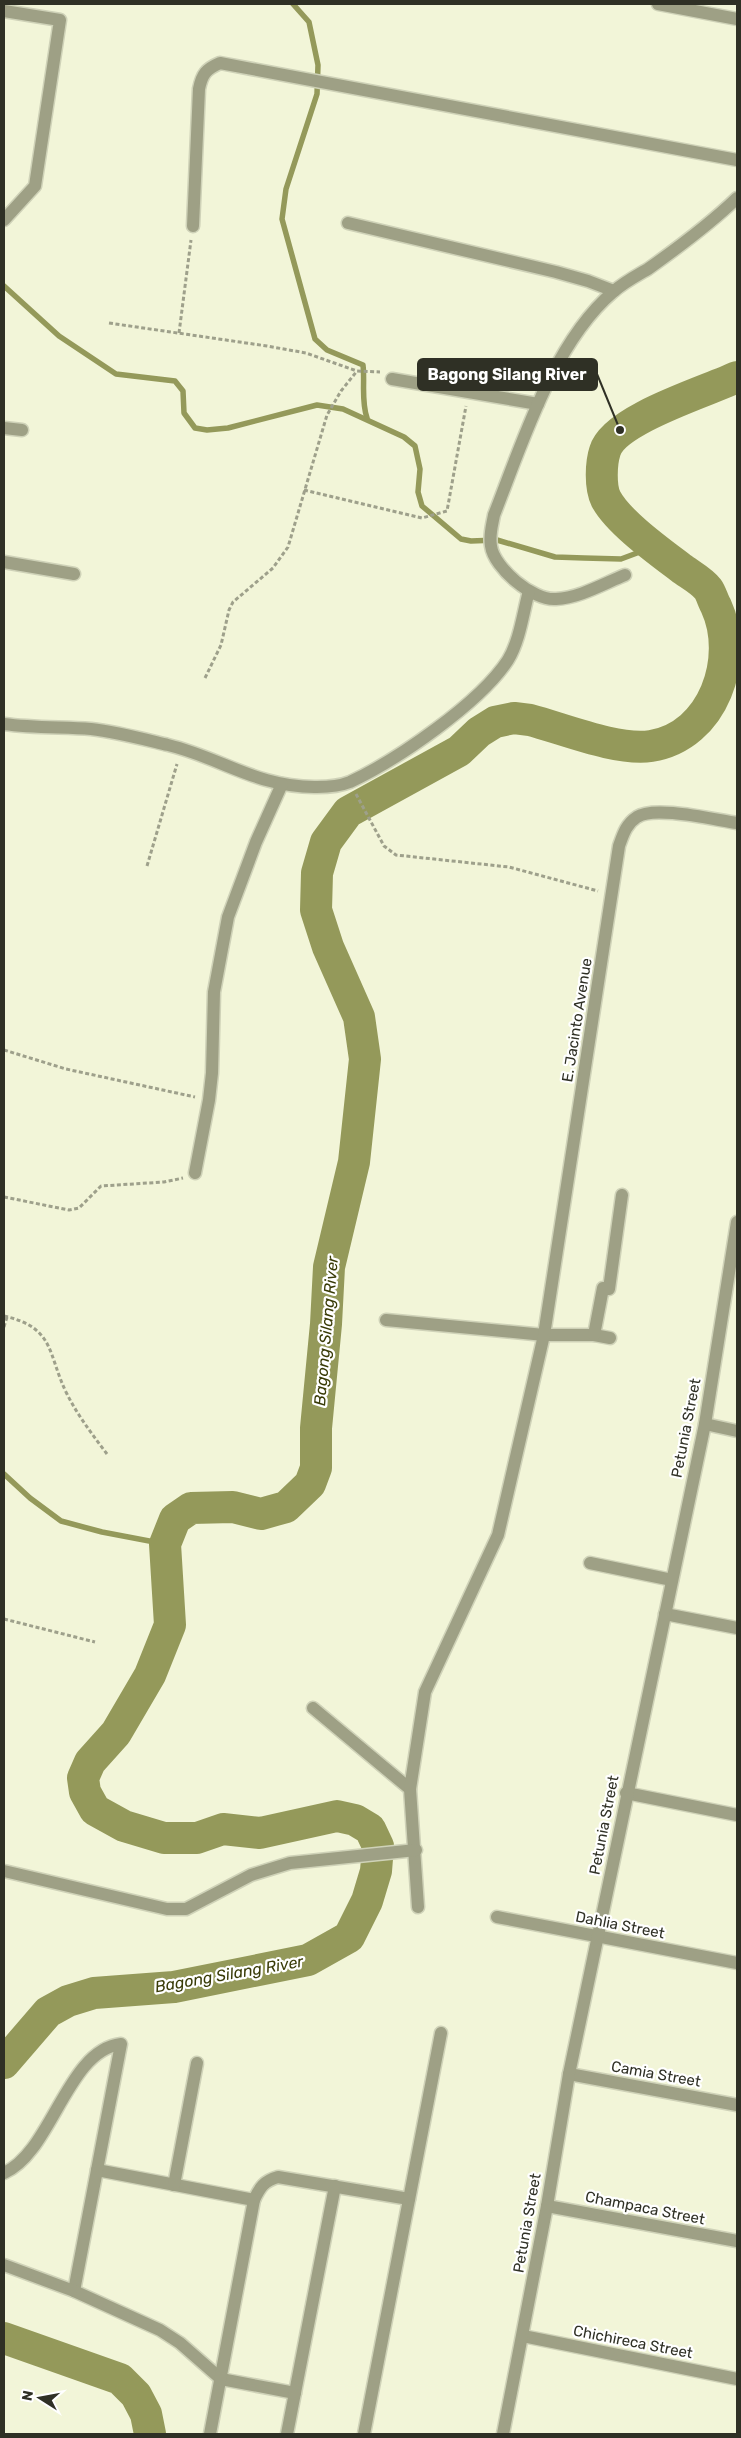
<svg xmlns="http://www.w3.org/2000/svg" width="741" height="2438" font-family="Rubik,sans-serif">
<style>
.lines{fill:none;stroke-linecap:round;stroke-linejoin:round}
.stream{stroke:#94995a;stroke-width:5.5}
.river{stroke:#94995a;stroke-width:32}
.street-casing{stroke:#cfd2b8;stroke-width:15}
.path{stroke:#9ea08b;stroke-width:3;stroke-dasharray:4 2.5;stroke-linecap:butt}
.street{stroke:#9ea085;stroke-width:12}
.labels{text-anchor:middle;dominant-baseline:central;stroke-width:4.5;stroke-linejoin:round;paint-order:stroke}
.street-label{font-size:15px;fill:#2f3025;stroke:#fff}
.water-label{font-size:16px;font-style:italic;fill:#393b07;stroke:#fff}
.leader{fill:none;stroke:#2f3025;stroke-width:2}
.callout-dot{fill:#2f3025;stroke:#fff;stroke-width:2}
.callout{fill:#2f3025;stroke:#2f3025;stroke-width:2}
.callout-label{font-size:16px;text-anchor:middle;font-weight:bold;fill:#fff}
</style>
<rect width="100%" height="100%" fill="#f2f5d8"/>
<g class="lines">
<g class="stream">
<path d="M 293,4 L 309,22 L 318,65 L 317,94 L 286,189 L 282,219 L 315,339 L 327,350 L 363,365 C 365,383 361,401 367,418"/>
<path d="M 4,286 L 59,336 L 116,374 L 175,381 L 183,391 L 184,413 L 195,428 L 207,430 L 228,428 L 317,405 L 343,409 L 404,437 L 415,446 L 420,469 L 418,492 L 422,506 L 461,539 L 471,541 L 497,540 L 555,557 L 584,558 L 621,559 L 653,547"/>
<path d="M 4,1474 L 30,1498 L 61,1521 L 102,1532 L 165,1544"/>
</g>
<g class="river">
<path d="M 4,2063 L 48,2012 L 68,2001 L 94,1993 L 174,1987 L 308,1960 L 349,1937 L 367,1901 L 376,1871 L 378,1846 L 370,1829 L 355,1820 L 337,1816 L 260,1833 L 223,1829 L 197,1838 L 164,1838 L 124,1826 L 95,1810 L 85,1792 L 83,1778 L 90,1762 L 116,1733 L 150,1675 L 170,1625 L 165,1544 L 175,1519 L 191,1508 L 233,1507 L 261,1514 L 286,1507 L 310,1484 L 316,1468 L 316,1428 L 326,1324 L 329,1267 L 354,1162 L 365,1059 L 359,1017 L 328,947 L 316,910 L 317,873 L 326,842 L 348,812 L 459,751 L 479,732 L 495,722 L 514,718 L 530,720 C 564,729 617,751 651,746 C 714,736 740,658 716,606 C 713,601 711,593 708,589 C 702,581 689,574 681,568 C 660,552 618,522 606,499 C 600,487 601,463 605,451 C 614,419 708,391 737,377"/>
<path d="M 4,2338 L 120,2379 L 136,2395 L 146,2414 L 150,2434"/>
</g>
<defs>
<g id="street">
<path d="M 658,4 L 737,19"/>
<path d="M 4,11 L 60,20 L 35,186 L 4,220"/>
<path d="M 348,223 L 556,272 L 588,281 L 614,291"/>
<path d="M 193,226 L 199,89 C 202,74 206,69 220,63 L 737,160"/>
<path d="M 392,379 L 538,404"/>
<path d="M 4,428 L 22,430"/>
<path d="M 4,562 L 74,574"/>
<path d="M 625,575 C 603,584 579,598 556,599 C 533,601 494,568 491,546 C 489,535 492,526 494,515 C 522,444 553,343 613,292 C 623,283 636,276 648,269 C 679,247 710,224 737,198"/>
<path d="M 4,724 C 33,728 62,727 91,729 C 117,732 143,739 168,745 C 222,758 258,788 317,787 C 327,787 340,786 350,782 C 397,760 480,703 508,660 C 520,640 523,613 529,591"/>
<path d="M 195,1173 L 209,1100 L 212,1073 L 214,992 L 228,917 L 256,842 L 282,784"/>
<path d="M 386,1320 L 544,1335 L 594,1335 L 610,1338"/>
<path d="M 594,1335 L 603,1288 L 609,1289 L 622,1195"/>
<path d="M 705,1424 L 737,1431"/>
<path d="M 590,1563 L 672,1580"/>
<path d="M 665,1614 L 737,1628"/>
<path d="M 313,1708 L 410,1789 L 418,1907"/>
<path d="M 410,1789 L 425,1692 L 498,1535 L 544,1335 L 619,846 C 623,835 626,824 637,817 C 654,805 715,820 737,823"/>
<path d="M 626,1793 L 737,1815"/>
<path d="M 4,1871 L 167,1909 L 186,1909 L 251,1875 L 290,1863 L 416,1850"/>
<path d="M 497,1917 L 737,1963"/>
<path d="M 569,2074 L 737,2105"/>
<path d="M 97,2170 L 254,2200"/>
<path d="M 4,2173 C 52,2152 67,2050 121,2044 L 74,2291"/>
<path d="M 174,2185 L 197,2063"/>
<path d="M 547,2206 L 737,2241"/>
<path d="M 4,2265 L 74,2291 L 160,2330 L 180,2343 L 221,2379 L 295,2393"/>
<path d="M 523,2336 L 737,2379"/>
<path d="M 210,2434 L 254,2200 C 260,2187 264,2181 278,2177 L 409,2199"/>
<path d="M 287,2434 L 335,2186"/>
<path d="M 364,2434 L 441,2033"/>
<path d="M 503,2434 L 547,2206 L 569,2074 L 705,1424 L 737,1222"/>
</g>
</defs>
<use href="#street" class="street-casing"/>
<g class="path">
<path d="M 109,323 L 267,346 L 306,353 L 357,371 L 380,372"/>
<path d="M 179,333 L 191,240"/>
<path d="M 304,490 L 422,518 L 447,511 L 466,406"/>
<path d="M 205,678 L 221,645 L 229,610 L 233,602 L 273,568 L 288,547 L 327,415 L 341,391 L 357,371"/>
<path d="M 356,794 L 384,846 L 396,855 L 509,867 L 598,891"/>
<path d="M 147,866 L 177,764"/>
<path d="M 4,1050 L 66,1069 L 195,1097"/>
<path d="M 4,1197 L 69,1210 L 79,1208 L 101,1186 L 164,1182 L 183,1178"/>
<path d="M 4,1316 C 56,1328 47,1354 67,1394 C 78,1416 92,1434 107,1454"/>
<path d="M 4,1327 L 7,1317"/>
<path d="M 4,1619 L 95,1642"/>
</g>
<use href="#street" class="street"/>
</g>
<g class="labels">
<g class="street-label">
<text transform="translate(577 1020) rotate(-81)">E. Jacinto Avenue</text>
<text transform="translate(686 1428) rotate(-79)">Petunia Street</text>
<text transform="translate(604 1825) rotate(-79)">Petunia Street</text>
<text transform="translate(620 1925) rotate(11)">Dahlia Street</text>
<text transform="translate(656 2074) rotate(10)">Camia Street</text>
<text transform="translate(645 2208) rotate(11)">Champaca Street</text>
<text transform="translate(527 2223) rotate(-80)">Petunia Street</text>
<text transform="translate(633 2342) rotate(11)">Chichireca Street</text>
</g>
<g class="water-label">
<text transform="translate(326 1331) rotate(-85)">Bagong Silang River</text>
<text transform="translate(229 1974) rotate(-10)">Bagong Silang River</text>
</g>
</g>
<path class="leader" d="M620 430L597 374"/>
<circle class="callout-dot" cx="620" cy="430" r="5"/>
<rect class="callout" x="418" y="359" width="179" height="31" rx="5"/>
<g class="callout-label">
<text x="507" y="380">Bagong Silang River</text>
</g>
<rect width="741" height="2438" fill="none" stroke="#2f3025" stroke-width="10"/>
<g transform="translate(40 2398) rotate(281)" stroke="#ffffff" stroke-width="4" paint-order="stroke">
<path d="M0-4L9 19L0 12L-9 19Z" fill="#2f3025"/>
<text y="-8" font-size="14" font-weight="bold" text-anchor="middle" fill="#2f3025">N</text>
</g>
</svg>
